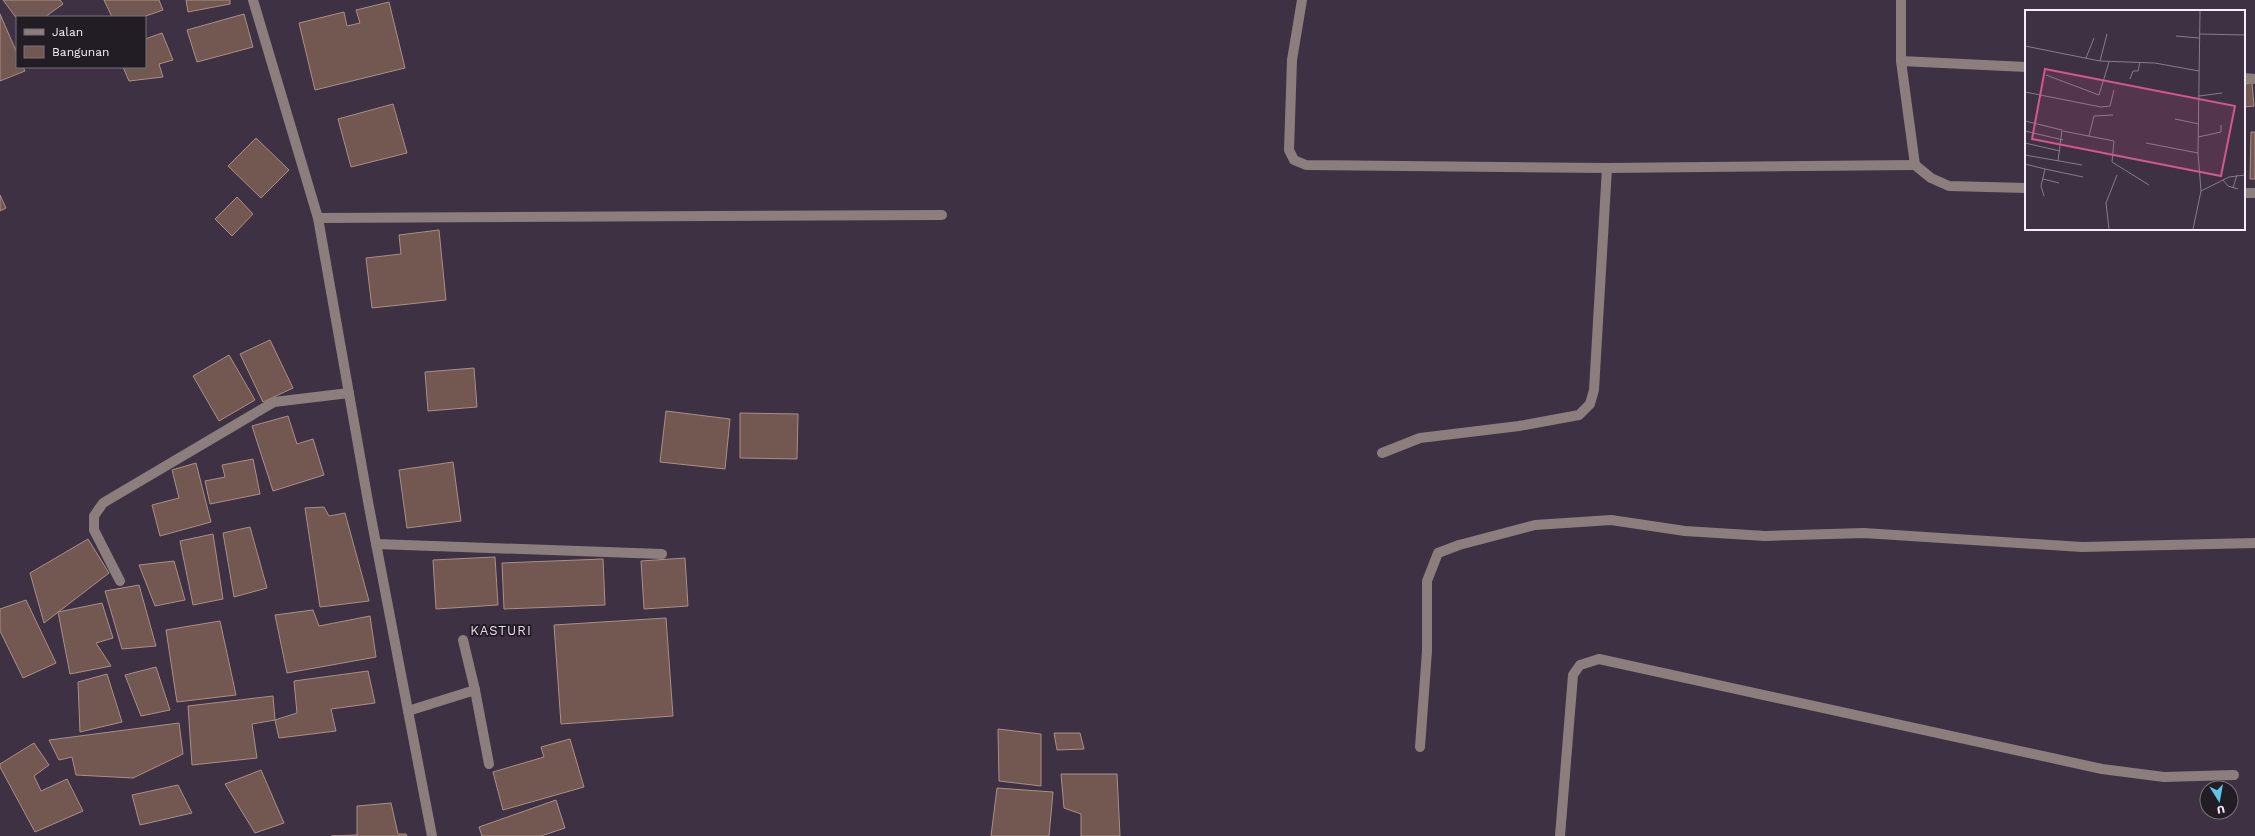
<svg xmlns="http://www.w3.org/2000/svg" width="2255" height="836" font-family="'Work Sans',sans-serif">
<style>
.building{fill:#725851;stroke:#ab8f87}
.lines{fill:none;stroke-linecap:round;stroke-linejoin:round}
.minor{stroke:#8b7e7d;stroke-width:10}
.labels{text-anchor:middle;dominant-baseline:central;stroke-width:4;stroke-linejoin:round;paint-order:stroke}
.quarter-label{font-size:13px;letter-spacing:1px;fill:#ead9f1;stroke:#221c24}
.inset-road{fill:none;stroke:#877c8b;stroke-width:1}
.view{fill:#d1588a;fill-opacity:0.15;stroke:#d1588a;stroke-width:2}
.inset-edge{fill:none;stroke:#f5edf8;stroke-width:2}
</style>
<rect width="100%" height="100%" fill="#3e3143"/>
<g class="building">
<path d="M 3,0 L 60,0 L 63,4 L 45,17 L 17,17 L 17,19 Z"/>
<path d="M 104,0 L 159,0 L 163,10 L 143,17 L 112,17 Z"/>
<path d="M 186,0 L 230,0 L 230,4 L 188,12 Z"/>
<path d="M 389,2 L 405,68 L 315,90 L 299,23 L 344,12 L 347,26 L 360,23 L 356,10 Z"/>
<path d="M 0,14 L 17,53 L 17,67 L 23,67 L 25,71 L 0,81 Z"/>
<path d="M 244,14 L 253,47 L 197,62 L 187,30 Z"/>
<path d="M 162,33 L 173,60 L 159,64 L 163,77 L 129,81 L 123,67 L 145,67 L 145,39 Z"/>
<path d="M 2252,83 L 2254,106 L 2244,107 L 2244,84 Z"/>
<path d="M 393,104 L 407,153 L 351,167 L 338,119 Z"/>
<path d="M 2251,132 L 2255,132 L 2255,179 L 2250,179 Z"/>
<path d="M 256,138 L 289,170 L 261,198 L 228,166 Z"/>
<path d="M 0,195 L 6,208 L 0,211 Z"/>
<path d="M 237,197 L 253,214 L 232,236 L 215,219 Z"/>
<path d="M 439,230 L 446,300 L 372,308 L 366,258 L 401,254 L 399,235 Z"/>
<path d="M 270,340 L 293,388 L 263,402 L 240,354 Z"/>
<path d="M 229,355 L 255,400 L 219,421 L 193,376 Z"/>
<path d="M 474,368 L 477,407 L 428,411 L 425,372 Z"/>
<path d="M 666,411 L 730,419 L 725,469 L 660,462 Z"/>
<path d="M 740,413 L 798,414 L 797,459 L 740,458 Z"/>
<path d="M 288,416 L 297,444 L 313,439 L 324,475 L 273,491 L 252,426 Z"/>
<path d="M 253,459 L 260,494 L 210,504 L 205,481 L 225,477 L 222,465 Z"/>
<path d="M 453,462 L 461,521 L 407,528 L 399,470 Z"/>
<path d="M 196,463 L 211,522 L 160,536 L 152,505 L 179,498 L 172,470 Z"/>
<path d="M 324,507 L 329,516 L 345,513 L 369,601 L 320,607 L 305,508 Z"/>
<path d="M 250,527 L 267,588 L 234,597 L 223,533 Z"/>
<path d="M 213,534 L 223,599 L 193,605 L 180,541 Z"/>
<path d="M 88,539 L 109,573 L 44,623 L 30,573 Z"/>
<path d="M 495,557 L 498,605 L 436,609 L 433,560 Z"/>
<path d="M 685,558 L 688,606 L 644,609 L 641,561 Z"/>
<path d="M 603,559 L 605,605 L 504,609 L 502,563 Z"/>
<path d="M 174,561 L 185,600 L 155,606 L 139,565 Z"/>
<path d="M 139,585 L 156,646 L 122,649 L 105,591 Z"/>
<path d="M 26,600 L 56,663 L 23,678 L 0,631 L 0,609 Z"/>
<path d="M 102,603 L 113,638 L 96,643 L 111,666 L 70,674 L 58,612 Z"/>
<path d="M 313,610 L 319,626 L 370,616 L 376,657 L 287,673 L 275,615 Z"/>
<path d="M 666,618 L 673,716 L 561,724 L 554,625 Z"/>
<path d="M 220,621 L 236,695 L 177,702 L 166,630 Z"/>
<path d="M 156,667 L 170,710 L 141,716 L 125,675 Z"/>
<path d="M 368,671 L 375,703 L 331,709 L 336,731 L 279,738 L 275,720 L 297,713 L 294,681 Z"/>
<path d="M 107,674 L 122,722 L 80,732 L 78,682 Z"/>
<path d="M 273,696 L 275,720 L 252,724 L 257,758 L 192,765 L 188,706 Z"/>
<path d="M 179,723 L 183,754 L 133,778 L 76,775 L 72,757 L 59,760 L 49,740 Z"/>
<path d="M 998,729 L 1041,734 L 1041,786 L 999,781 Z"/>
<path d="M 1054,733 L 1080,733 L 1084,749 L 1057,750 Z"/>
<path d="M 570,739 L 584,787 L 503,810 L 493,772 L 544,757 L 541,747 Z"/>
<path d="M 34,743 L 49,765 L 34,776 L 41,791 L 67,779 L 83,811 L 35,832 L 0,767 L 0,764 Z"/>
<path d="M 261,770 L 284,823 L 255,833 L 225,784 Z"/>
<path d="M 1061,774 L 1117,774 L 1120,836 L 1081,836 L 1081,814 L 1064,808 Z"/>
<path d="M 178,785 L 192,813 L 140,825 L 132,795 Z"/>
<path d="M 997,788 L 1053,792 L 1049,836 L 991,836 Z"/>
<path d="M 556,800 L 565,828 L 541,836 L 482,836 L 479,827 Z"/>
<path d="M 391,803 L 398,834 L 406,834 L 407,836 L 331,836 L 357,835 L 357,806 Z"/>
</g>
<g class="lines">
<g class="minor">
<path d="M 253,0 L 318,218 L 369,507 L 432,836"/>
<path d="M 1302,0 L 1292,60 L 1289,150 L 1294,160 L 1306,165 L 1607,168 L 1915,165"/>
<path d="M 1901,0 L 1901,61 L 1915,165 L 1931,178 L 1949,186 L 2026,188"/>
<path d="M 1901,61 L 2026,67"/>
<path d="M 2244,78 L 2255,79"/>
<path d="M 2244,193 L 2255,193"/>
<path d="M 318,218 L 942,215"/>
<path d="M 1382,453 L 1420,438 L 1519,426 L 1579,415 L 1590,404 L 1594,390 L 1607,168"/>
<path d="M 376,544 L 662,554"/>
<path d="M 120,581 L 94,530 L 94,516 L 103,503 L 274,402 L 349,393"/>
<path d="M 463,640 L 475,690"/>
<path d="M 408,711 L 475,690 L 489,764"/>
<path d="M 1420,747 L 1427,651 L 1427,581 L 1438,553 L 1459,545 L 1535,525 L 1611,520 L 1685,531 L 1765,536 L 1864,533 L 2082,547 L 2255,543"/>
<path d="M 1560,836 L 1573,675 L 1580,665 L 1599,659 L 2102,769 L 2164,777 L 2234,775"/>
</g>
</g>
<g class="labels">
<g class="quarter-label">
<text x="501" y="630">KASTURI</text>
</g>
</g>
<g transform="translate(2025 10)">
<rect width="220" height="220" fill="#3e3143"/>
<path class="inset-road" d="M 175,24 L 220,25M 151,26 L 174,28M 0,36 L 75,51 L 130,53 L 174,61M 61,48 L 69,28M 75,51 L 82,24M 21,65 L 74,85 L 84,52M 105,69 L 108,61 L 113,61 L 115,52M 0,82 L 76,97 L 85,96 L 89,80M 174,86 L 197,83M 150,109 L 174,114M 0,111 L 37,120 L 33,151M 0,121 L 38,130M 38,121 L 89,131 L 87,152 L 124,175M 64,126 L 69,106 L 88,105M 173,127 L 196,122 L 196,115M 0,133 L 35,141M 121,133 L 173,143M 0,145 L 57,155M 0,154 L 20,159 L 16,176 L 19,186M 20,159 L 58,167M 18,169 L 34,173M 198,170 L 203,176 L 213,179M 208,178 L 212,165M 176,181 L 204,167 L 220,165M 84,219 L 81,193 L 92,165M 168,219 L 176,181 L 173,143 L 175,1"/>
<path class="view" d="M 20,59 L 210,96 L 196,166 L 7,129 Z"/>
<rect width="220" height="220" class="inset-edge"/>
</g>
<rect x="16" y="16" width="130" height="52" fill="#221c24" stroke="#767079"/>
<rect x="24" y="29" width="20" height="6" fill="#8b7e7d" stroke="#767079"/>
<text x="52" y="36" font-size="12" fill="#f5edf8">Jalan</text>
<rect x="24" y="46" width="20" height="12" fill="#725851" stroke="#767079"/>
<text x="52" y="56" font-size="12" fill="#f5edf8">Bangunan</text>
<g transform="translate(2219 800) rotate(169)"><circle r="19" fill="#221c24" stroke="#767079"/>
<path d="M0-3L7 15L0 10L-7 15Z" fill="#5dc7e8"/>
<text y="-6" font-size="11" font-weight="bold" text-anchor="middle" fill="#f5edf8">U</text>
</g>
</svg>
